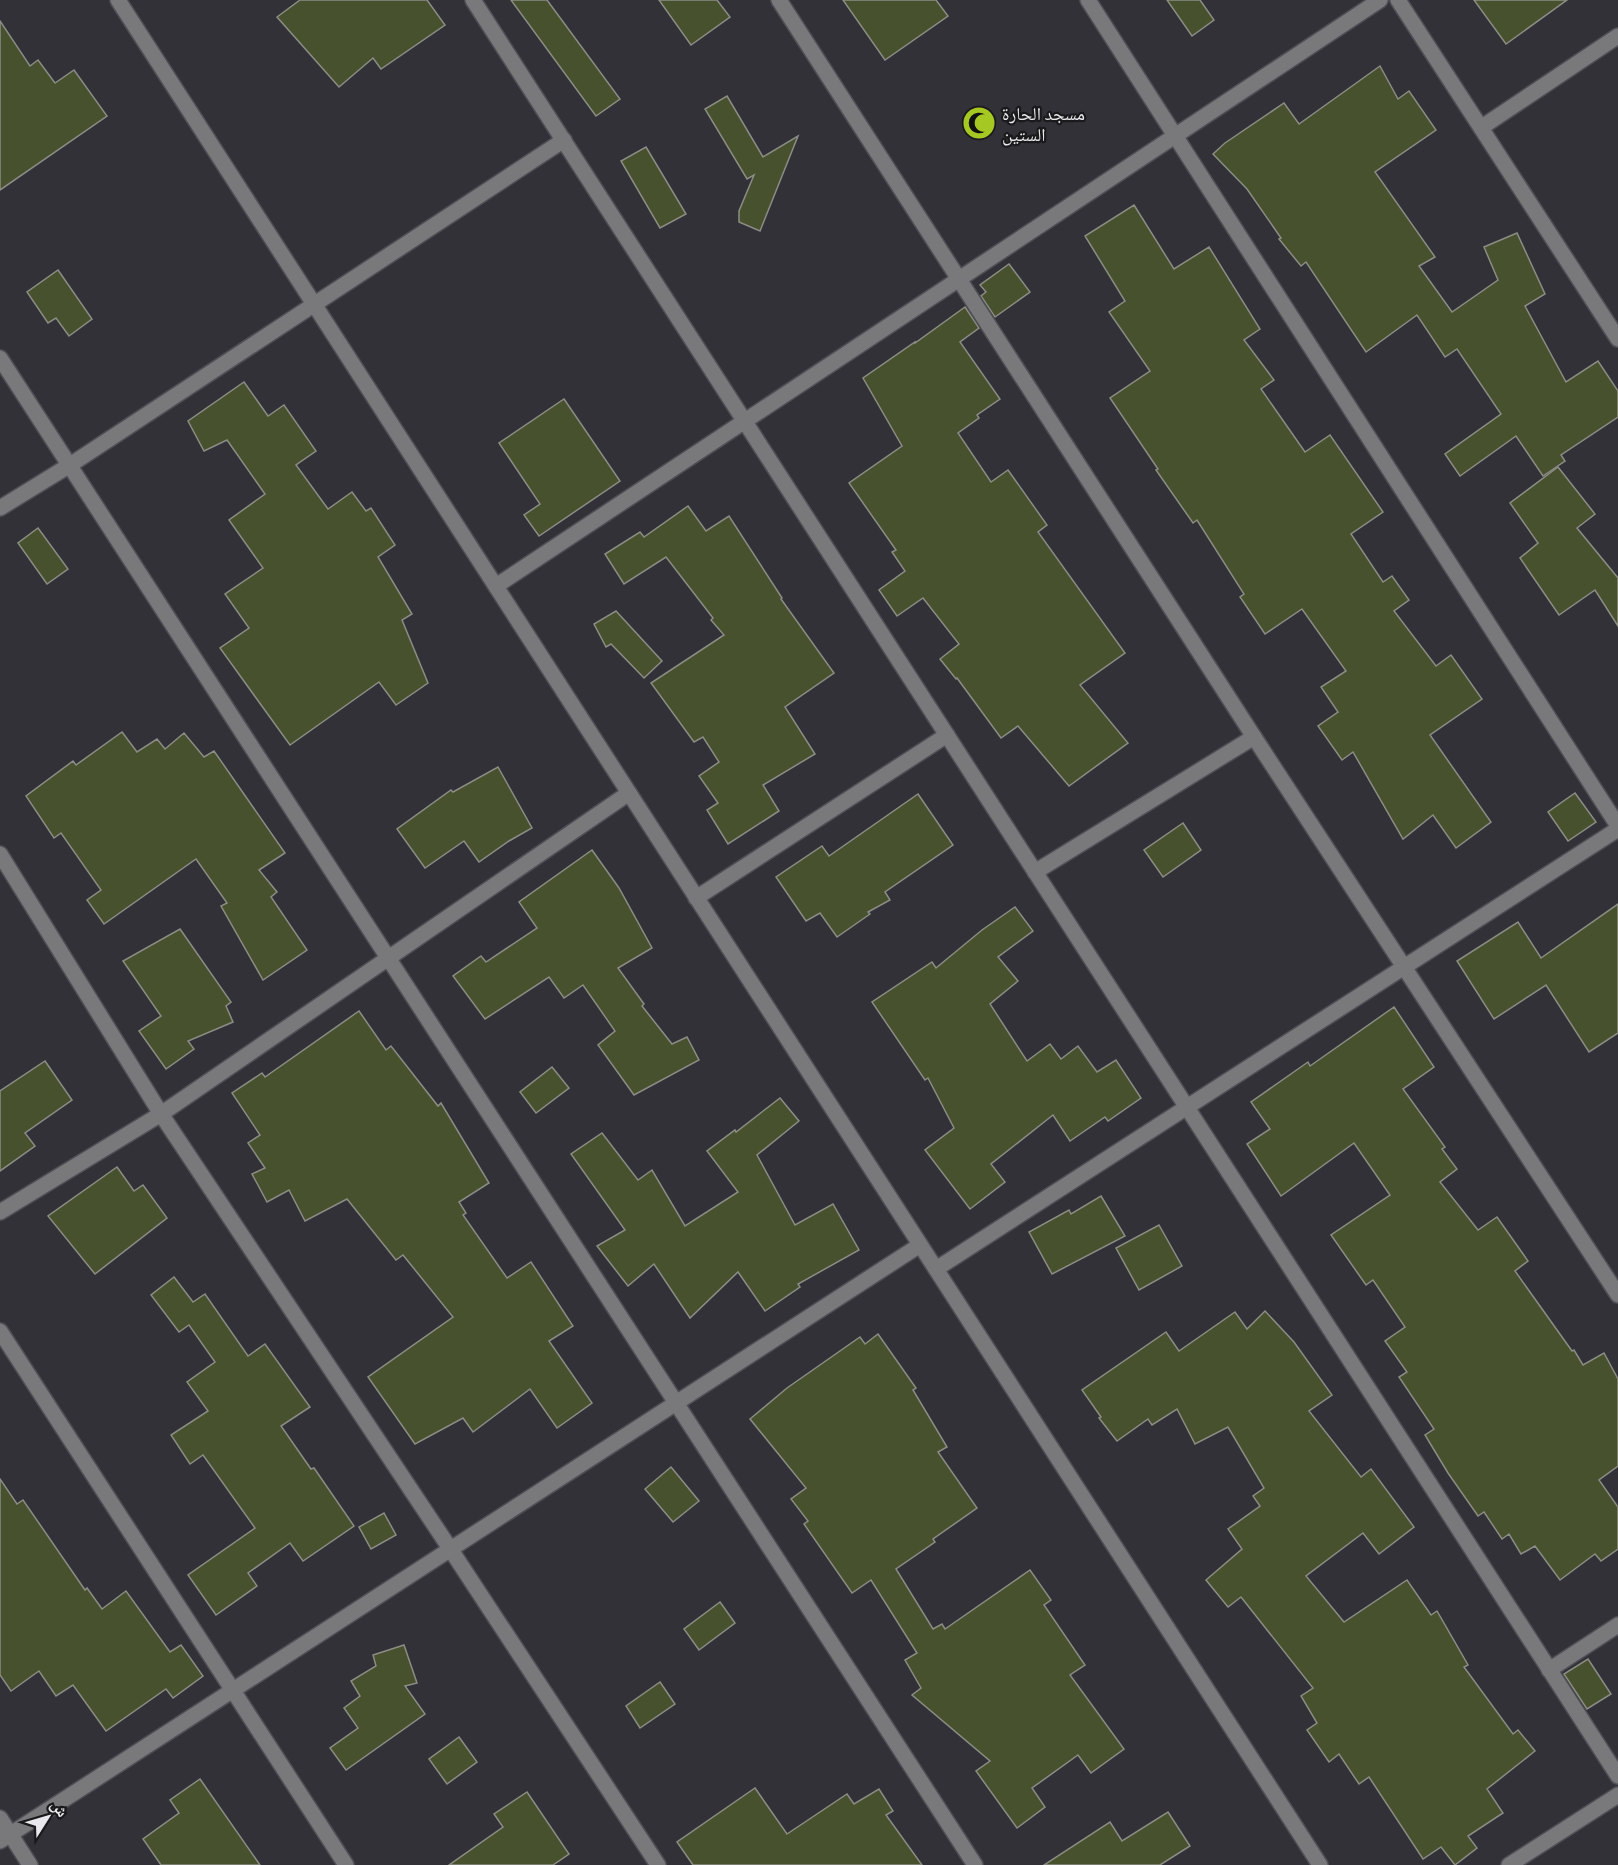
<svg xmlns="http://www.w3.org/2000/svg" width="1618" height="1865" font-family="Commissioner,'Noto Naskh Arabic',sans-serif">
<style>
.building{fill:#47512e;stroke:#8b8d85;stroke-width:1.5}
.lines{fill:none;stroke-linecap:round;stroke-linejoin:round}
.minor-casing{stroke:#4f4e55;stroke-width:18}
.minor{stroke:#79797c;stroke-width:15}
.labels{text-anchor:middle;dominant-baseline:central;stroke-width:4.5;stroke-linejoin:round;paint-order:stroke}
.poi-label{font-size:18px;fill:#e9e9ed;stroke:#1a1a1c;text-anchor:start}
</style>
<rect width="100%" height="100%" fill="#323138"/>
<g class="building">
<path d="M 300,0 L 427,0 L 445,25 L 381,69 L 373,58 L 339,87 L 277,17 Z"/>
<path d="M 511,0 L 547,0 L 620,99 L 596,116 Z"/>
<path d="M 659,0 L 717,0 L 730,17 L 691,45 Z"/>
<path d="M 843,0 L 936,0 L 948,16 L 885,60 Z"/>
<path d="M 1167,0 L 1200,0 L 1214,20 L 1192,36 Z"/>
<path d="M 1474,0 L 1567,0 L 1506,44 Z"/>
<path d="M 0,21 L 30,66 L 38,60 L 55,83 L 74,70 L 107,116 L 0,190 Z"/>
<path d="M 1380,66 L 1398,99 L 1409,91 L 1436,130 L 1375,172 L 1435,257 L 1419,266 L 1452,312 L 1498,280 L 1484,247 L 1517,233 L 1545,294 L 1525,306 L 1566,382 L 1598,361 L 1618,391 L 1618,417 L 1561,455 L 1565,461 L 1543,476 L 1516,436 L 1460,476 L 1445,454 L 1501,414 L 1457,349 L 1445,357 L 1417,315 L 1366,352 L 1306,262 L 1301,266 L 1279,239 L 1281,238 L 1247,189 L 1213,154 L 1225,143 L 1284,103 L 1299,124 Z"/>
<path d="M 727,96 L 763,157 L 798,136 L 760,231 L 739,222 L 739,211 L 754,175 L 747,179 L 705,109 Z"/>
<path d="M 646,147 L 686,214 L 660,228 L 621,161 Z"/>
<path d="M 1134,205 L 1174,269 L 1209,247 L 1260,329 L 1244,340 L 1274,380 L 1261,389 L 1305,452 L 1330,435 L 1383,512 L 1351,534 L 1383,582 L 1392,576 L 1409,600 L 1394,611 L 1436,666 L 1451,655 L 1482,699 L 1430,735 L 1491,822 L 1456,848 L 1433,815 L 1403,839 L 1353,752 L 1342,760 L 1318,726 L 1338,712 L 1321,687 L 1346,671 L 1302,609 L 1265,634 L 1240,597 L 1244,594 L 1197,520 L 1193,523 L 1156,470 L 1158,469 L 1110,398 L 1150,371 L 1109,312 L 1125,301 L 1085,236 Z"/>
<path d="M 1009,264 L 1030,292 L 995,317 L 981,296 L 986,292 L 980,285 Z"/>
<path d="M 58,270 L 92,319 L 69,336 L 56,318 L 48,323 L 27,292 Z"/>
<path d="M 965,307 L 979,328 L 960,342 L 1000,399 L 977,415 L 979,418 L 958,433 L 991,482 L 1008,470 L 1047,525 L 1038,532 L 1125,653 L 1080,685 L 1128,743 L 1069,786 L 1018,726 L 1001,738 L 957,678 L 956,679 L 940,659 L 959,644 L 923,598 L 897,616 L 879,590 L 905,571 L 892,552 L 896,550 L 849,483 L 902,446 L 863,378 L 915,342 L 915,343 Z"/>
<path d="M 244,382 L 268,416 L 284,405 L 316,451 L 296,465 L 328,509 L 352,492 L 366,511 L 371,508 L 395,545 L 378,557 L 412,614 L 402,620 L 428,683 L 396,705 L 379,682 L 290,745 L 220,648 L 249,628 L 225,594 L 263,568 L 229,520 L 265,494 L 227,440 L 204,451 L 188,421 Z"/>
<path d="M 564,399 L 620,481 L 539,536 L 524,515 L 540,504 L 499,443 Z"/>
<path d="M 1558,467 L 1595,514 L 1577,528 L 1618,578 L 1618,626 L 1595,590 L 1559,615 L 1520,558 L 1538,543 L 1510,503 Z"/>
<path d="M 688,506 L 706,531 L 729,516 L 782,598 L 781,599 L 834,673 L 785,707 L 815,754 L 763,785 L 779,811 L 728,844 L 707,810 L 718,803 L 699,776 L 719,762 L 703,737 L 694,742 L 651,683 L 724,635 L 711,620 L 713,618 L 666,557 L 624,584 L 605,554 L 640,532 L 644,537 Z"/>
<path d="M 38,528 L 68,569 L 47,584 L 18,543 Z"/>
<path d="M 616,611 L 662,661 L 644,678 L 611,644 L 606,647 L 594,624 Z"/>
<path d="M 122,732 L 137,752 L 157,739 L 165,749 L 184,733 L 204,757 L 214,751 L 285,853 L 259,870 L 277,892 L 271,897 L 307,950 L 263,980 L 221,906 L 227,903 L 196,859 L 104,924 L 87,900 L 101,890 L 61,833 L 54,838 L 26,796 L 73,761 L 76,765 Z"/>
<path d="M 498,767 L 532,828 L 509,841 L 479,862 L 464,841 L 425,868 L 397,829 L 451,790 L 453,792 Z"/>
<path d="M 1575,793 L 1596,822 L 1568,841 L 1548,812 Z"/>
<path d="M 918,794 L 953,845 L 885,892 L 890,900 L 868,912 L 870,914 L 837,937 L 820,913 L 806,921 L 776,877 L 822,846 L 829,856 Z"/>
<path d="M 1183,823 L 1201,850 L 1163,877 L 1144,850 Z"/>
<path d="M 592,850 L 619,888 L 652,948 L 618,968 L 644,1004 L 642,1006 L 672,1044 L 687,1037 L 699,1060 L 634,1095 L 598,1045 L 615,1031 L 583,985 L 564,998 L 549,977 L 485,1019 L 453,976 L 481,956 L 486,962 L 537,928 L 519,902 Z"/>
<path d="M 1618,904 L 1618,1033 L 1589,1052 L 1546,985 L 1494,1019 L 1457,961 L 1518,922 L 1541,958 Z"/>
<path d="M 1015,907 L 1033,931 L 998,957 L 1018,981 L 990,1004 L 1027,1061 L 1050,1044 L 1061,1059 L 1078,1046 L 1097,1072 L 1116,1060 L 1141,1098 L 1108,1121 L 1105,1117 L 1070,1141 L 1053,1115 L 991,1164 L 1005,1182 L 970,1209 L 925,1150 L 954,1128 L 928,1078 L 925,1080 L 872,1002 L 932,962 L 936,968 L 982,930 Z"/>
<path d="M 180,929 L 231,1002 L 226,1006 L 233,1022 L 188,1041 L 194,1049 L 166,1069 L 139,1031 L 161,1016 L 123,961 Z"/>
<path d="M 1394,1007 L 1434,1067 L 1403,1089 L 1445,1147 L 1442,1149 L 1457,1169 L 1440,1182 L 1478,1230 L 1497,1217 L 1528,1261 L 1515,1271 L 1572,1351 L 1574,1350 L 1583,1365 L 1604,1353 L 1618,1379 L 1618,1466 L 1599,1480 L 1618,1507 L 1618,1549 L 1601,1561 L 1595,1554 L 1560,1580 L 1535,1546 L 1521,1554 L 1509,1534 L 1502,1539 L 1484,1512 L 1478,1516 L 1448,1473 L 1425,1435 L 1434,1429 L 1399,1377 L 1407,1372 L 1385,1341 L 1405,1327 L 1373,1280 L 1366,1285 L 1331,1235 L 1390,1195 L 1354,1143 L 1281,1196 L 1247,1144 L 1270,1129 L 1251,1102 L 1308,1062 L 1310,1066 Z"/>
<path d="M 359,1011 L 386,1050 L 391,1046 L 438,1106 L 441,1103 L 489,1183 L 459,1202 L 466,1213 L 463,1215 L 507,1278 L 531,1262 L 573,1326 L 549,1341 L 592,1403 L 557,1428 L 530,1389 L 473,1432 L 463,1418 L 415,1444 L 368,1377 L 453,1317 L 403,1255 L 396,1260 L 347,1199 L 305,1221 L 289,1190 L 267,1202 L 252,1174 L 265,1168 L 248,1143 L 260,1135 L 232,1093 L 262,1073 L 265,1077 Z"/>
<path d="M 45,1061 L 72,1100 L 25,1133 L 35,1146 L 0,1171 L 0,1091 Z"/>
<path d="M 552,1067 L 569,1088 L 536,1113 L 520,1092 Z"/>
<path d="M 780,1098 L 799,1121 L 757,1155 L 795,1225 L 833,1204 L 859,1250 L 798,1284 L 800,1287 L 765,1311 L 738,1272 L 690,1318 L 654,1264 L 628,1286 L 597,1246 L 625,1230 L 571,1154 L 602,1133 L 638,1180 L 652,1170 L 685,1226 L 738,1192 L 707,1151 L 735,1130 L 736,1132 Z"/>
<path d="M 117,1167 L 134,1191 L 143,1185 L 167,1218 L 95,1274 L 48,1216 Z"/>
<path d="M 1101,1196 L 1125,1236 L 1052,1274 L 1029,1232 L 1069,1210 L 1071,1214 Z"/>
<path d="M 1159,1225 L 1182,1266 L 1139,1290 L 1116,1248 Z"/>
<path d="M 174,1277 L 193,1302 L 205,1294 L 248,1356 L 265,1344 L 310,1407 L 281,1426 L 311,1469 L 314,1468 L 354,1526 L 303,1561 L 290,1543 L 248,1573 L 257,1586 L 216,1615 L 188,1575 L 255,1528 L 203,1455 L 190,1464 L 171,1435 L 208,1411 L 187,1382 L 215,1362 L 189,1325 L 179,1332 L 151,1295 Z"/>
<path d="M 1265,1311 L 1294,1342 L 1332,1395 L 1309,1411 L 1361,1477 L 1371,1469 L 1414,1527 L 1379,1554 L 1363,1533 L 1306,1576 L 1344,1622 L 1407,1580 L 1431,1615 L 1437,1611 L 1468,1665 L 1464,1667 L 1513,1734 L 1518,1730 L 1535,1751 L 1487,1789 L 1503,1813 L 1468,1836 L 1477,1848 L 1455,1865 L 1441,1847 L 1423,1859 L 1369,1777 L 1359,1784 L 1339,1754 L 1329,1762 L 1307,1730 L 1317,1723 L 1301,1696 L 1313,1688 L 1241,1597 L 1228,1607 L 1206,1580 L 1242,1549 L 1228,1529 L 1260,1506 L 1253,1496 L 1264,1488 L 1228,1427 L 1195,1444 L 1177,1409 L 1152,1425 L 1148,1419 L 1117,1441 L 1099,1418 L 1101,1417 L 1082,1390 L 1166,1332 L 1179,1351 L 1235,1312 L 1247,1329 Z"/>
<path d="M 878,1334 L 916,1388 L 913,1390 L 947,1447 L 938,1452 L 977,1508 L 933,1539 L 935,1542 L 896,1569 L 933,1629 L 942,1624 L 945,1629 L 1030,1570 L 1051,1600 L 1044,1605 L 1085,1665 L 1070,1675 L 1124,1749 L 1091,1773 L 1078,1755 L 1032,1788 L 1045,1807 L 1017,1828 L 976,1771 L 990,1761 L 912,1695 L 921,1688 L 905,1660 L 917,1653 L 871,1580 L 852,1593 L 804,1524 L 808,1521 L 791,1499 L 806,1488 L 750,1419 L 787,1388 L 860,1337 L 865,1344 Z"/>
<path d="M 671,1467 L 699,1501 L 673,1522 L 645,1489 Z"/>
<path d="M 0,1479 L 17,1504 L 23,1500 L 85,1590 L 87,1588 L 102,1609 L 126,1591 L 170,1652 L 181,1645 L 203,1676 L 173,1698 L 166,1689 L 106,1731 L 73,1685 L 56,1696 L 39,1671 L 11,1691 L 0,1675 Z"/>
<path d="M 384,1513 L 396,1535 L 371,1549 L 359,1527 Z"/>
<path d="M 720,1602 L 735,1623 L 699,1650 L 684,1629 Z"/>
<path d="M 404,1645 L 417,1683 L 405,1686 L 425,1714 L 346,1770 L 330,1748 L 358,1728 L 344,1708 L 360,1696 L 351,1681 L 376,1666 L 373,1655 Z"/>
<path d="M 1588,1659 L 1611,1694 L 1587,1709 L 1564,1674 Z"/>
<path d="M 660,1682 L 675,1704 L 640,1728 L 626,1706 Z"/>
<path d="M 459,1737 L 477,1762 L 447,1784 L 429,1759 Z"/>
<path d="M 200,1779 L 260,1865 L 161,1865 L 143,1839 L 179,1813 L 170,1800 Z"/>
<path d="M 755,1788 L 787,1834 L 847,1794 L 854,1804 L 879,1789 L 893,1811 L 886,1815 L 922,1865 L 693,1865 L 677,1842 Z"/>
<path d="M 527,1792 L 569,1854 L 553,1865 L 449,1865 L 503,1827 L 494,1814 Z"/>
<path d="M 1168,1812 L 1190,1846 L 1160,1865 L 1044,1865 L 1110,1822 L 1122,1841 Z"/>
</g>
<g class="lines">
<defs>
<g id="minor">
<path d="M 118,0 L 1320,1865"/>
<path d="M 473,0 L 1618,1776"/>
<path d="M 779,0 L 1254,737 L 1618,1295"/>
<path d="M 1088,0 L 1618,826"/>
<path d="M 1398,0 L 1618,339"/>
<path d="M 1482,127 L 1618,36"/>
<path d="M 0,358 L 975,1865"/>
<path d="M 0,508 L 70,465 L 564,140"/>
<path d="M 496,586 L 1380,0"/>
<path d="M 0,854 L 161,1114 L 451,1550 L 658,1865"/>
<path d="M 1035,872 L 1254,737"/>
<path d="M 696,898 L 947,735"/>
<path d="M 0,1212 L 161,1114 L 629,793"/>
<path d="M 936,1269 L 1618,829"/>
<path d="M 0,1331 L 346,1865"/>
<path d="M 1549,1670 L 1618,1625"/>
<path d="M 0,1818 L 30,1865"/>
<path d="M 0,1841 L 920,1245"/>
<path d="M 1509,1865 L 1618,1795"/>
</g>
</defs>
<use href="#minor" class="minor-casing"/>
<use href="#minor" class="minor"/>
</g>
<defs>
<symbol id="mosque-disc" viewBox="-11 -11 22 22"><circle r="9.5" fill="#a6c822" stroke="#1a1a1c"/><path d="M3.5-4.9A6 6 0 1 0 3.5 4.9A5 5 0 1 1 3.5-4.9Z" fill="#111"/></symbol>
</defs>
<g fill-rule="evenodd">
<use href="#mosque-disc" x="960" y="104" width="38" height="38"/>
</g>
<g class="labels">
<g class="poi-label">
<text x="1002" y="113">مسجد الحارة<tspan x="1002" dy="21">الستين</tspan></text>
</g>
</g>
<g transform="translate(48 1817) rotate(53)" stroke="#1a1a1c" stroke-width="4.5" paint-order="stroke">
<path d="M0-4.5L10 22L0 15L-10 22Z" fill="#e9e9ed"/>
<text y="-9" font-size="16" font-weight="bold" text-anchor="middle" fill="#e9e9ed">ش</text>
</g>
</svg>
